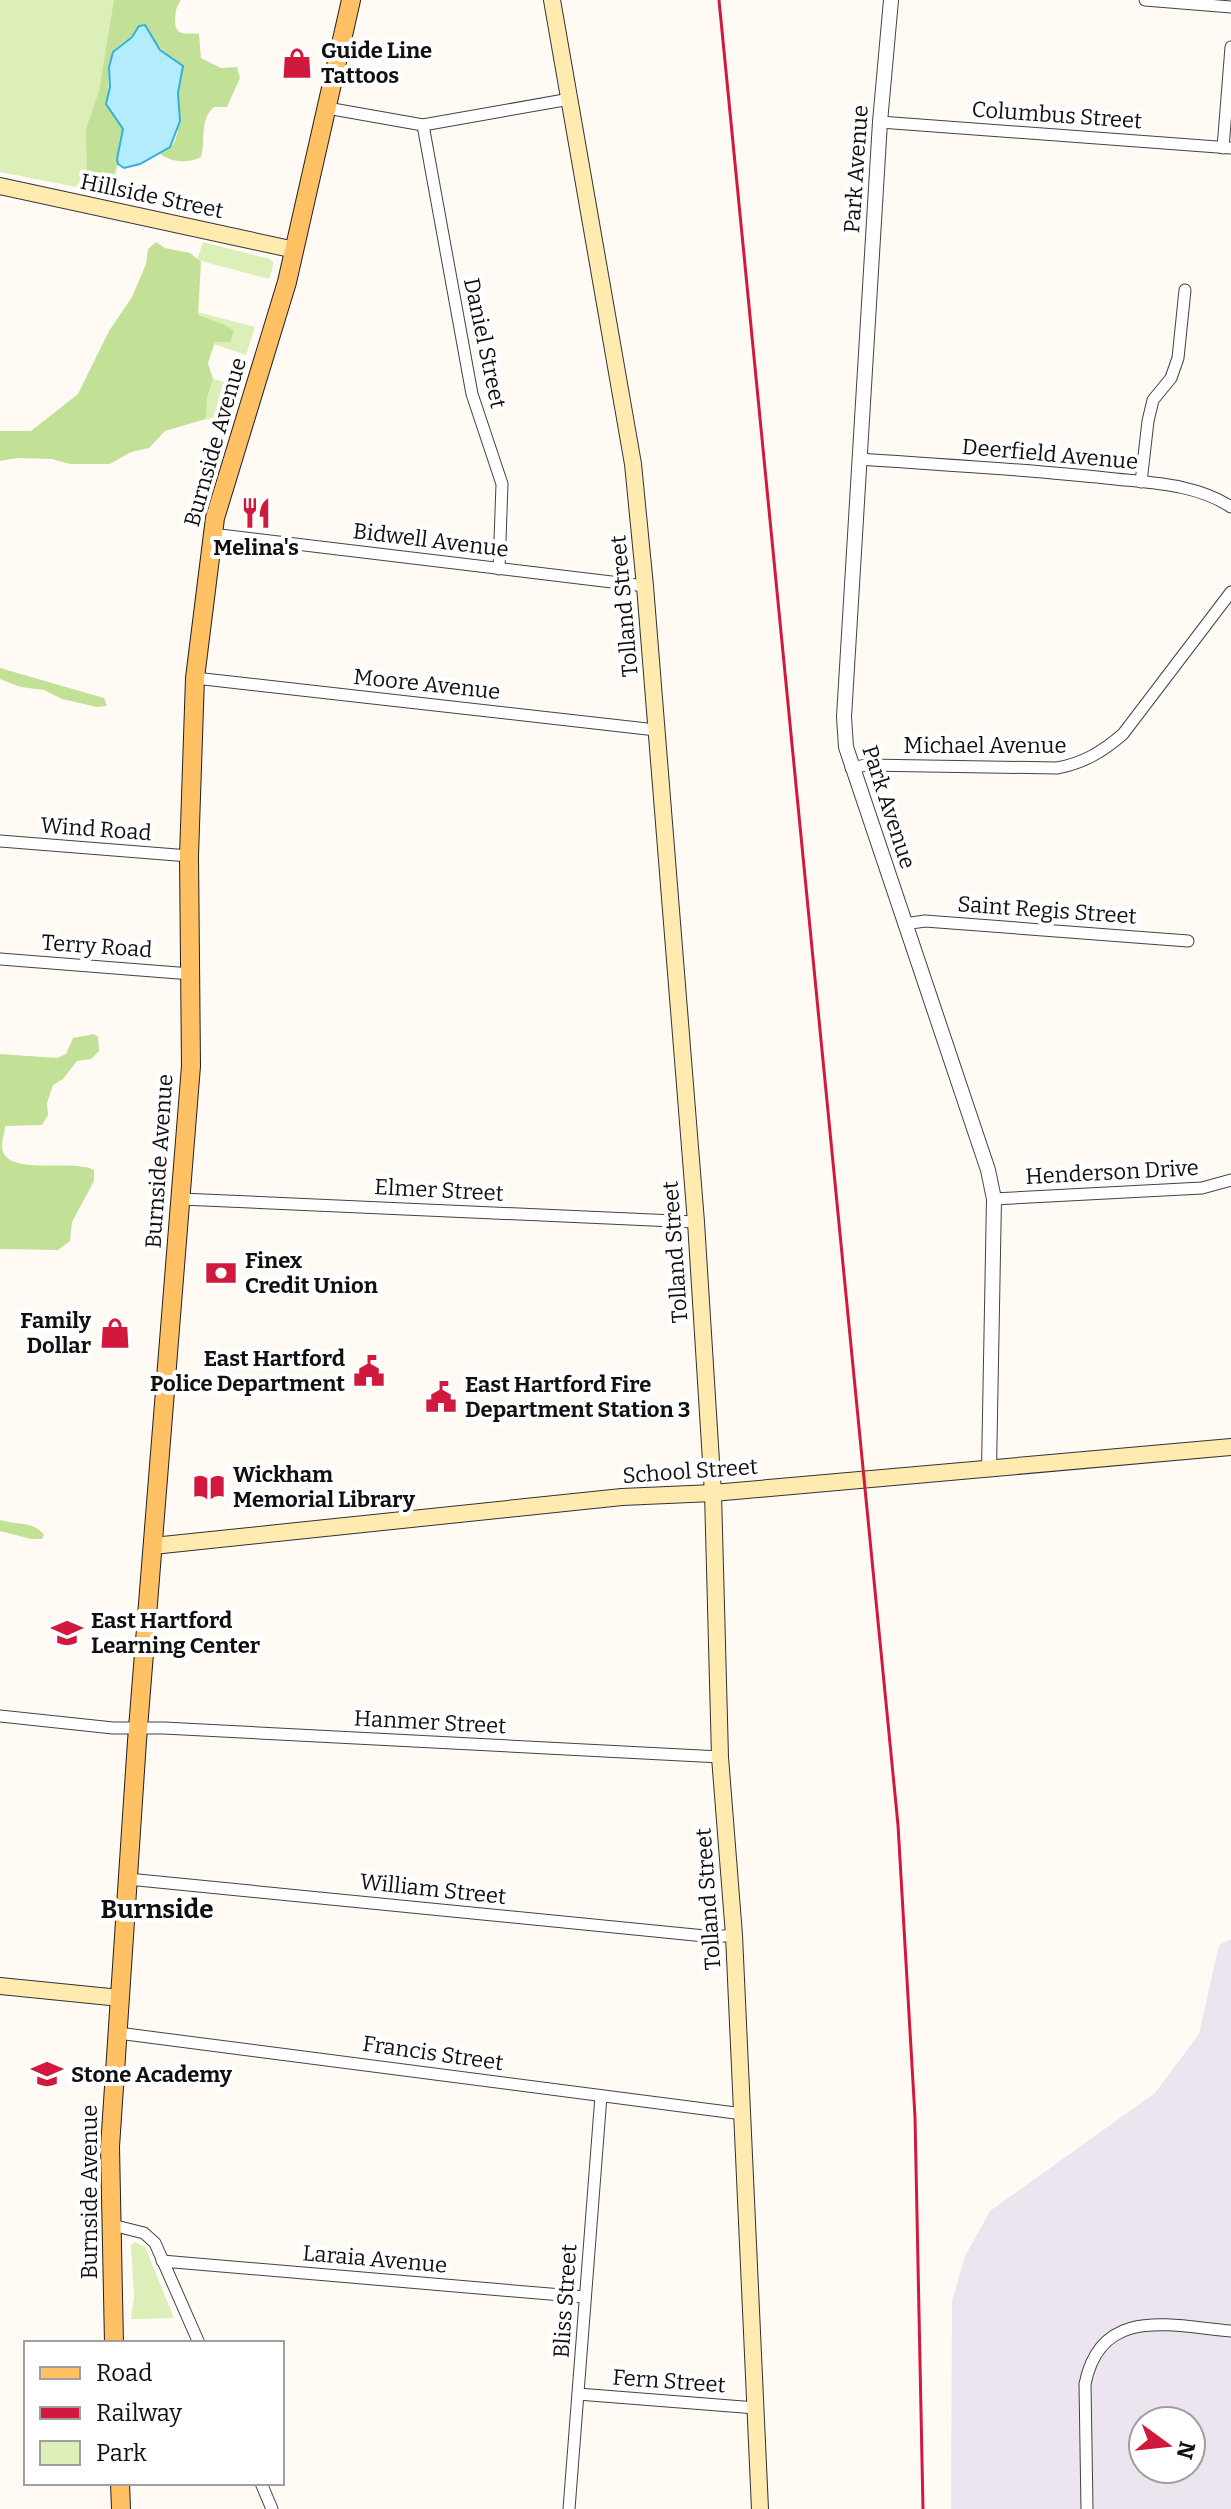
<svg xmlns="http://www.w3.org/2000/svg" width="1231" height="2509" font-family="Bitter,serif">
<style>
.industrial{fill:#ece4ef;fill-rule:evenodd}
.green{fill:#ddefb8}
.forest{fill:#c3e196}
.water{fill:#b3ecfc;stroke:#32b1db;stroke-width:2}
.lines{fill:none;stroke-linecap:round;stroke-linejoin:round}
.minor-casing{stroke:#434343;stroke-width:13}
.tertiary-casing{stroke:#434343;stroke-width:16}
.secondary-casing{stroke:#323232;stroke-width:18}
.primary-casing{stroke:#212121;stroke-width:20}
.minor{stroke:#fff;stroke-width:11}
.tertiary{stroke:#fff;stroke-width:14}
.secondary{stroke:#ffeaaf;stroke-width:16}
.primary{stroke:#ffc164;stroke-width:18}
.rail{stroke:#d0193d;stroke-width:3}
.labels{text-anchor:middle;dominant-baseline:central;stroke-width:8;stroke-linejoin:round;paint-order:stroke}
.poi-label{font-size:22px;font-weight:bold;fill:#101010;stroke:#fff;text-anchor:start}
.street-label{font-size:22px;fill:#101010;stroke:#fff}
.quarter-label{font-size:26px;font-weight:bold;fill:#101010;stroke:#fff}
</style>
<rect width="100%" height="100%" fill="#fffbf4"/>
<path class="industrial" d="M 1231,1939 L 1231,2509 L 951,2509 L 952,2301 L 965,2256 L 990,2211 L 1155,2093 L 1199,2034 L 1219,1945 ZM 1143,2421 L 1191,2421 L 1191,2469 L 1143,2469 Z"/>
<g class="green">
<path d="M 0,0 L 137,0 L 177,51 L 133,93 L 112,194 L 0,172 Z"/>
<path d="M 203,242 L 270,259 L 274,263 L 269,279 L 197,260 Z"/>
<path d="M 182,308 L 255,327 L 246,355 L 175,331 Z"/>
<path d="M 127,351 L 236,386 L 225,424 L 116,396 Z"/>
<path d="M 135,2242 L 145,2247 L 174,2318 L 131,2319 L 134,2297 L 131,2245 Z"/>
</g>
<g class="forest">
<path d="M 114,0 L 181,0 C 176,7 176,10 175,19 C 175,38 185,32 199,34 L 201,58 L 221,68 L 237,67 L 240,78 L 227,107 L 214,107 C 199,120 206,140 201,157 C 188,164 171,162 160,154 C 164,151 171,148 174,143 C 184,124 180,74 168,56 C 161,47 154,43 150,31 L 139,26 C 132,38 125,39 116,48 C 107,58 106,99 111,111 C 115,119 121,124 124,133 C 120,153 117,169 108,187 L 97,185 L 87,176 L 86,129 L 99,91 Z"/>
<path d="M 156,242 L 165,248 L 190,253 L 201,262 L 198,315 L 225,325 L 234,331 L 230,342 L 215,342 L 208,363 L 213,379 L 207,397 L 206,419 L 165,431 L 149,448 L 131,452 L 110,464 L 70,464 L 52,459 L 17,458 L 0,461 L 0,431 L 31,431 L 78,394 L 109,331 L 132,297 L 146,264 L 148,249 Z"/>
<path d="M 0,668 L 104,698 L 107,706 L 97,707 L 62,699 L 44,690 L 20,687 L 0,679 Z"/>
<path d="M 94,1034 L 98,1037 L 99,1051 L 91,1059 L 77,1061 L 63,1079 L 53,1085 L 47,1103 L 48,1115 L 42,1125 L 5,1126 C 5,1134 0,1144 3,1152 C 12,1175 74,1159 94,1170 L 94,1181 L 72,1222 L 70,1241 L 58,1250 L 0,1249 L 0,1054 L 57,1058 L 66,1054 L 73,1038 Z"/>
<path d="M 0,1520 C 15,1525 35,1521 44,1535 L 42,1539 L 31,1539 L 0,1531 Z"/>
</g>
<path class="water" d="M 145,25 L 160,50 L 183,66 L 178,93 L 180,121 L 170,147 L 140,164 L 124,168 L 118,164 L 117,159 L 123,129 L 106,104 L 110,87 L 109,67 L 113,52 L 132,37 L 139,26 Z"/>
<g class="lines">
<defs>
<g id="minor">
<path d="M 1145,0 L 1231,7"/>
<path d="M 327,108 L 423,125 L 570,99"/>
<path d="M 880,122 L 1231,148"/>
<path d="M 423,125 L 472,394 L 502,484 L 499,569"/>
<path d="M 1223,148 L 1231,47"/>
<path d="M 860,459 C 943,465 1025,469 1106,478 C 1149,483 1195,483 1231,507"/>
<path d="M 1141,482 L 1148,421 L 1153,400 L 1171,378 L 1178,358 L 1185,290"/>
<path d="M 212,534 L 645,586"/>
<path d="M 195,678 L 656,730"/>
<path d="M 851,768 L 866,765 L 1057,768 C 1084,763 1102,752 1123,734 L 1231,592"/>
<path d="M 0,841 L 189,856"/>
<path d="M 904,924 L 925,921 L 1188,941"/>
<path d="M 0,959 L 191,974"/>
<path d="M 181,1199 L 696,1222"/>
<path d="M 994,1199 L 1202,1188 L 1231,1180"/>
<path d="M 0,1716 L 113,1728 L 164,1728 L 720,1757"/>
<path d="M 128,1879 L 715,1937 L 734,1935"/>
<path d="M 118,2033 L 743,2114"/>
<path d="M 112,2225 L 144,2233 L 155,2243 L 199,2343"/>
<path d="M 162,2261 L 585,2297"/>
<path d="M 578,2394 L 756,2408"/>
<path d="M 261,2483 L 272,2509"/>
<path d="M 569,2509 L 601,2096"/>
<path d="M 1087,2509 L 1085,2384 C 1101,2305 1171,2326 1231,2331"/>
</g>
<path id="tertiary" d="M 891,0 L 880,122 L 844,717 L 846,747 L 988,1170 L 994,1199 L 989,1469"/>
<g id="secondary">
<path d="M 552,0 L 633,464 L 645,586 L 696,1222 L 713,1493 L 720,1757 L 734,1935 L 760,2509"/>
<path d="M 0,186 L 295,250"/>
<path d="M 153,1546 L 622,1497 L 713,1493 L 1231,1447"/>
<path d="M 0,1986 L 120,1998"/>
</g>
<g id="primary">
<path d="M 114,2343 L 110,2147 L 137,1741 L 191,1066 L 189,856 L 195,678 L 215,518 L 287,282 L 351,0"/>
<path d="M 120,2483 L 121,2509"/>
</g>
</defs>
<use href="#minor" class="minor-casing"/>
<use href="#tertiary" class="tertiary-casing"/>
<use href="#secondary" class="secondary-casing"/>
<use href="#primary" class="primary-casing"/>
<use href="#minor" class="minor"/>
<use href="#tertiary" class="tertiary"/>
<use href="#secondary" class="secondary"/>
<use href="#primary" class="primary"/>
<path class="rail" d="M 719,0 L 898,1825 L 915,2117 L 923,2509"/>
</g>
<defs>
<symbol id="shop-bare" viewBox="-9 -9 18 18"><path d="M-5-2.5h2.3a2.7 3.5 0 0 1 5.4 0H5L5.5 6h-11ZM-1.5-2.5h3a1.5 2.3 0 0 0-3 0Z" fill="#d0193d" stroke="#fff" stroke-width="2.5" paint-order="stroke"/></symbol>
<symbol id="restaurant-bare" viewBox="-9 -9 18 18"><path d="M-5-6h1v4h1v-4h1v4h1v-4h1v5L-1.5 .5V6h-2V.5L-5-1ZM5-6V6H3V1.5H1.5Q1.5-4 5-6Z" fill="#d0193d" stroke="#fff" stroke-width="2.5" paint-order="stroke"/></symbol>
<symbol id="bank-bare" viewBox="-9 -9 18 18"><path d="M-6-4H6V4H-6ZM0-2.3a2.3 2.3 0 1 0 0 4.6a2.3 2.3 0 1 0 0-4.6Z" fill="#d0193d" stroke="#fff" stroke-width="2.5" paint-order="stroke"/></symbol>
<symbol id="civic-bare" viewBox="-9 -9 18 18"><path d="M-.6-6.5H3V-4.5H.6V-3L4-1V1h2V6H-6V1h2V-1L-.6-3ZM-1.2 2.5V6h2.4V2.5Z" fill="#d0193d" stroke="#fff" stroke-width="2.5" paint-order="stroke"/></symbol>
<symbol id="library-bare" viewBox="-9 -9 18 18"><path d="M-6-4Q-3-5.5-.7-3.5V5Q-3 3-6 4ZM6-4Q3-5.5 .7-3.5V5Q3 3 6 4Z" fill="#d0193d" stroke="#fff" stroke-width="2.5" paint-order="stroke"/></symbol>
<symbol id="school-bare" viewBox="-9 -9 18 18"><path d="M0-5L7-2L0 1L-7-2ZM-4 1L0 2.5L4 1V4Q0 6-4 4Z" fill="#d0193d" stroke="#fff" stroke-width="2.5" paint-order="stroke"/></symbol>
<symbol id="university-bare" viewBox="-9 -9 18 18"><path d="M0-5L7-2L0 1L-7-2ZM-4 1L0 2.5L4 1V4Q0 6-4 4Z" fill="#d0193d" stroke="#fff" stroke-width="2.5" paint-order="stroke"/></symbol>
</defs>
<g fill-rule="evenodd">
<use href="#shop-bare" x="275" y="41" width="44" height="44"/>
<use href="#restaurant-bare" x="234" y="491" width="44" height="44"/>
<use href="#bank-bare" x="199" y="1251" width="44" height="44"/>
<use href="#shop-bare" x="93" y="1311" width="44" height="44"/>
<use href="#civic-bare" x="347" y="1349" width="44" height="44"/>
<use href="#civic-bare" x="419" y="1375" width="44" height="44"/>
<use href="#library-bare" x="187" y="1465" width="44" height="44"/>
<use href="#school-bare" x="45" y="1611" width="44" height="44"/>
<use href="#university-bare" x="25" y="2052" width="44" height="44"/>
</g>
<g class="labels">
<g class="poi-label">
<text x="321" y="50">Guide Line<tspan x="321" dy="25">Tattoos</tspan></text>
<text x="256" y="547" text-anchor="middle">Melina's</text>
<text x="245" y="1260">Finex<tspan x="245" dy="25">Credit Union</tspan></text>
<text x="91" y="1320" text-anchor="end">Family<tspan x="91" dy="25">Dollar</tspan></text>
<text x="345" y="1358" text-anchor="end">East Hartford<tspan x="345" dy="25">Police Department</tspan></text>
<text x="465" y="1384">East Hartford Fire<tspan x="465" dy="25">Department Station 3</tspan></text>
<text x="233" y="1474">Wickham<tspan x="233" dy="25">Memorial Library</tspan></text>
<text x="91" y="1620">East Hartford<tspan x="91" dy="25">Learning Center</tspan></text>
<text x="71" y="2074">Stone Academy</text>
</g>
<g class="street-label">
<text transform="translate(1057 115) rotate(4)">Columbus Street</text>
<text transform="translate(856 169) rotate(-86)">Park Avenue</text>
<text transform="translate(152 196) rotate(12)">Hillside Street</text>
<text transform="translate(485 343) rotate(78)">Daniel Street</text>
<text transform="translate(215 442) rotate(-74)">Burnside Avenue</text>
<text transform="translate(1050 454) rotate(5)">Deerfield Avenue</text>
<text transform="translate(431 540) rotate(7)">Bidwell Avenue</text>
<text transform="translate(624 606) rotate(-95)">Tolland Street</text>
<text transform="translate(427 684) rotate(6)">Moore Avenue</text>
<text x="985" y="745">Michael Avenue</text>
<text transform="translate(889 807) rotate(72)">Park Avenue</text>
<text transform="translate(96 829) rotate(4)">Wind Road</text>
<text transform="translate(1047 910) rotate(4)">Saint Regis Street</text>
<text transform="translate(97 946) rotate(4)">Terry Road</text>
<text transform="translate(159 1161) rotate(-86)">Burnside Avenue</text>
<text transform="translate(1112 1172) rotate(-3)">Henderson Drive</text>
<text transform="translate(439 1190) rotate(3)">Elmer Street</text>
<text transform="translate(675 1252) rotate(-94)">Tolland Street</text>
<text transform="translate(690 1471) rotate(-4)">School Street</text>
<text transform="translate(430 1722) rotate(3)">Hanmer Street</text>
<text transform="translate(433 1889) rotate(6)">William Street</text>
<text transform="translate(708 1899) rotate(-94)">Tolland Street</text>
<text transform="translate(433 2053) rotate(8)">Francis Street</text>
<text transform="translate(89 2192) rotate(-90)">Burnside Avenue</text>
<text transform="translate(375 2259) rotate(5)">Laraia Avenue</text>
<text transform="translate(565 2301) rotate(-86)">Bliss Street</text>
<text transform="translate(669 2381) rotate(4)">Fern Street</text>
</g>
<g class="quarter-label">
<text x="157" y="1909">Burnside</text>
</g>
</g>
<rect x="24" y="2341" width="260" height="144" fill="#ffffff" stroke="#9f9f9f" stroke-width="2"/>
<rect x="40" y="2367" width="40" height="12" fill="#ffc164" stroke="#9f9f9f" stroke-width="2"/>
<text x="96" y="2381" font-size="24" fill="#101010">Road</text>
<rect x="40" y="2407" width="40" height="12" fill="#d0193d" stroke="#9f9f9f" stroke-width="2"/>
<text x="96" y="2421" font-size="24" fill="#101010">Railway</text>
<rect x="40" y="2441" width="40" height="24" fill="#ddefb8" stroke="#9f9f9f" stroke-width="2"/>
<text x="96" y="2461" font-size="24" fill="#101010">Park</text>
<g transform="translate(1167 2445) rotate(105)"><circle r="38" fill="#ffffff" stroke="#9f9f9f" stroke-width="2"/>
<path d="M0-6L14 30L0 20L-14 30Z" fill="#d0193d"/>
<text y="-12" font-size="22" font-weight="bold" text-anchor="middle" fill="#101010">N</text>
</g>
</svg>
